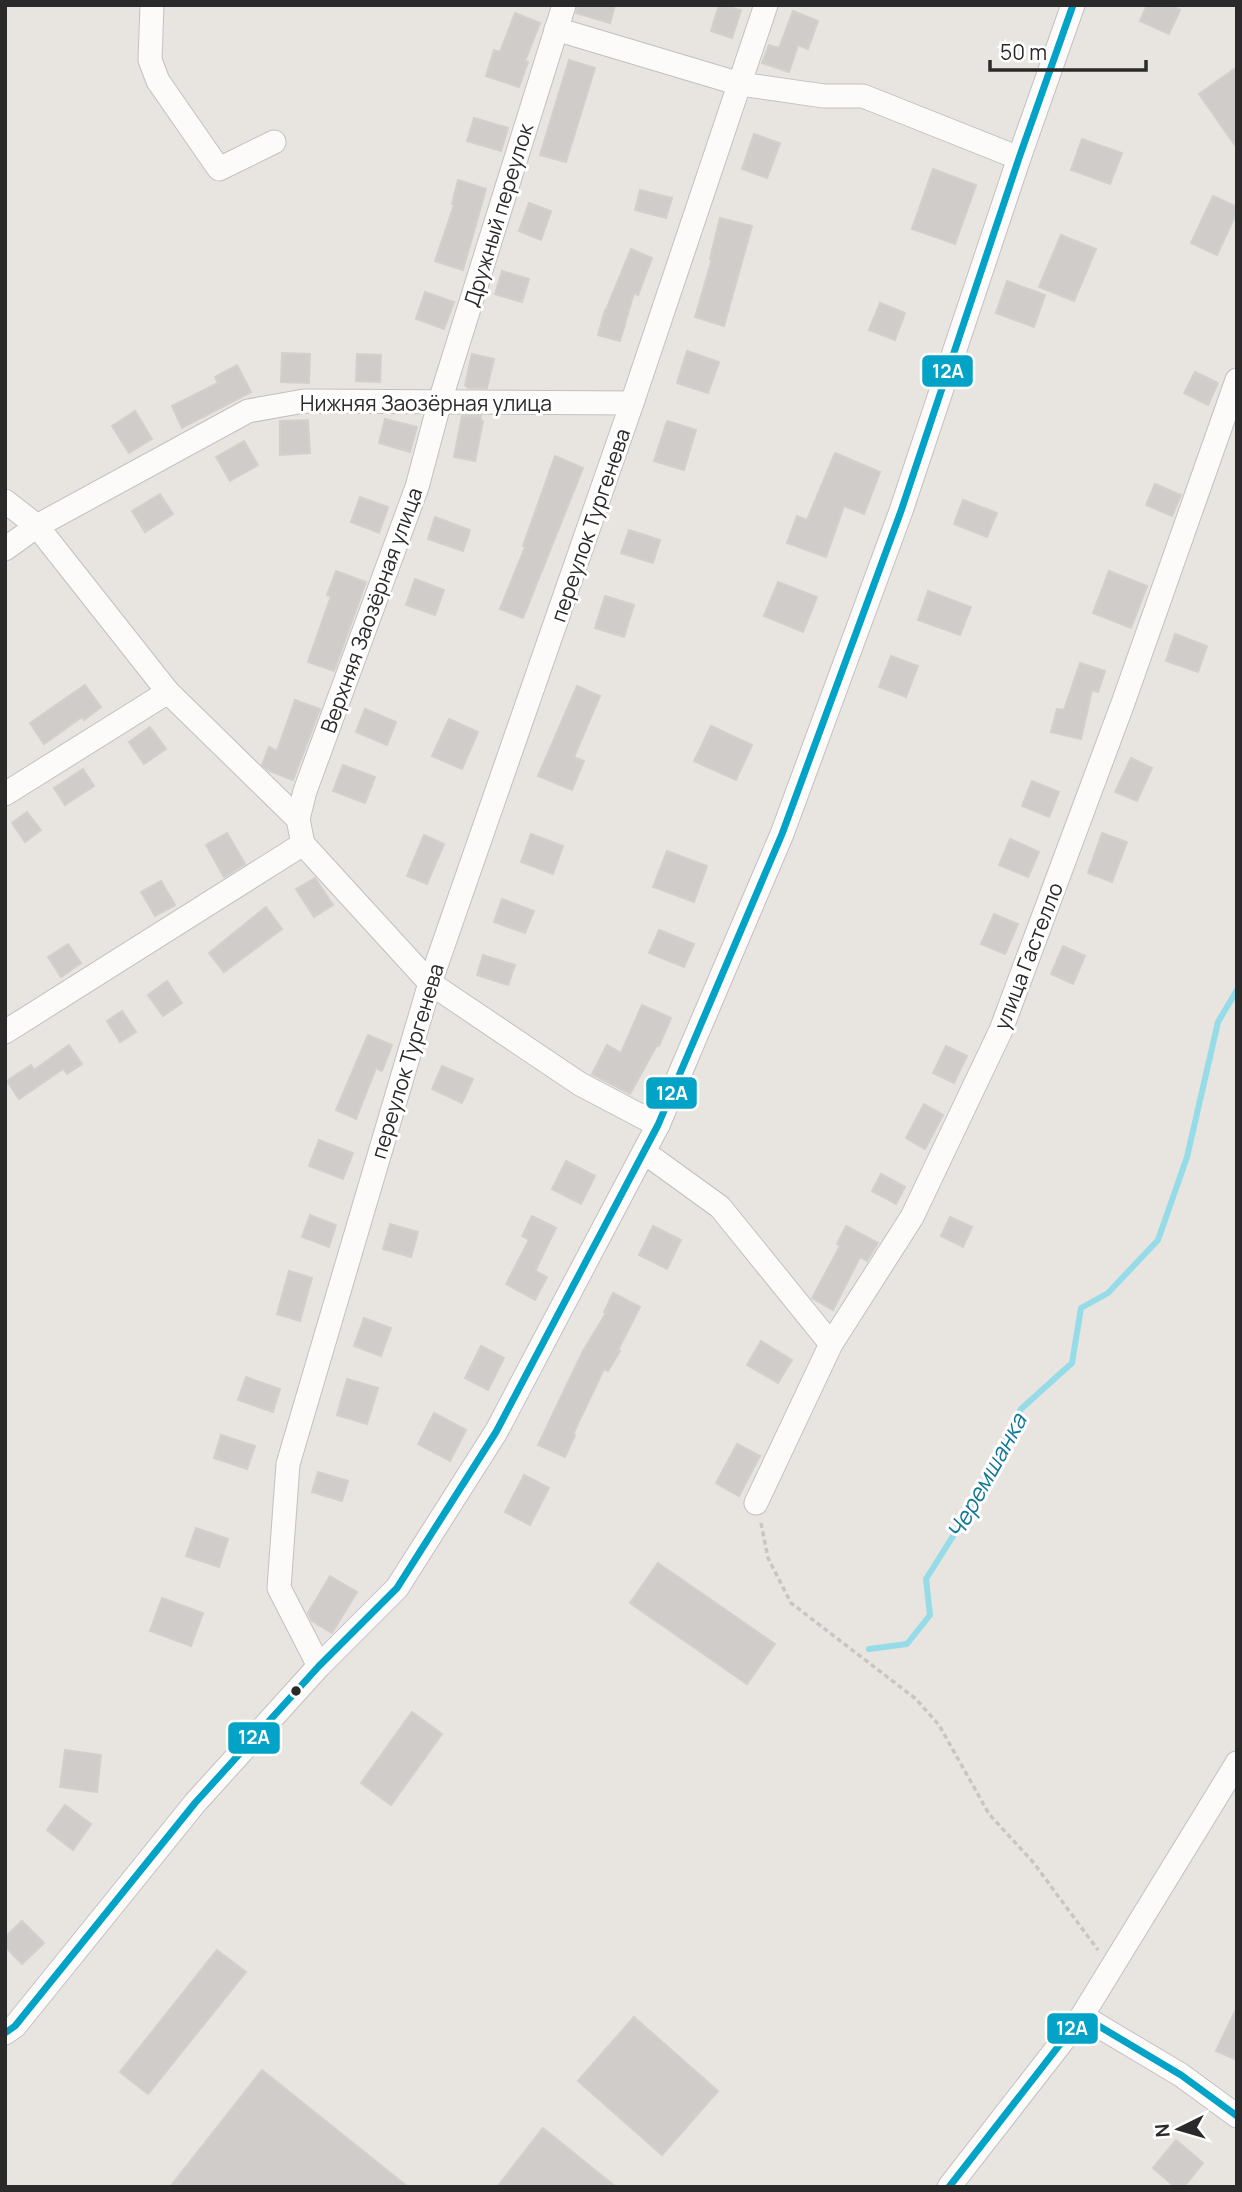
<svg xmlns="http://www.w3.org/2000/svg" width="1242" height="2192" font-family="Manrope,sans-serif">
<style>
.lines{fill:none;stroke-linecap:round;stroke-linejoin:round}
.stream{stroke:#95dce8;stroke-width:6}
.building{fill:#cfccca;stroke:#d3d0cc;stroke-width:2}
.minor-casing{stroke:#c2c0c1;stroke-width:25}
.path{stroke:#c6c6c5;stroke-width:3.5;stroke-dasharray:5 3.5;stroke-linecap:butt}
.minor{stroke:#fcfbfa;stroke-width:23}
.bus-1-casing{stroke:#fff;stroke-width:12}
.bus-1{stroke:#02a3c6;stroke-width:7}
.bus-dot{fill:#2a2a2a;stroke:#fff;stroke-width:2.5}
.labels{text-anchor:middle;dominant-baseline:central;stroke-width:6;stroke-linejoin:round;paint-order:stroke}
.street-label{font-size:21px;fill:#2a2a2a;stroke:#fff}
.water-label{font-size:23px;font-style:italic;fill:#107797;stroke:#fff}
.line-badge{stroke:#fff;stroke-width:2.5}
.badge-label{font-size:19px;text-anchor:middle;font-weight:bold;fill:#fff}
</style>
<rect width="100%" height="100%" fill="#e8e4e0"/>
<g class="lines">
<path class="stream" d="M 869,1649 L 907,1644 L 930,1615 L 926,1579 L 972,1506 L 1021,1409 L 1072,1363 L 1081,1308 L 1108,1293 L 1158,1240 L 1187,1157 L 1218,1022 L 1237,990"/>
</g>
<g class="building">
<path d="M 578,5 L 615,5 L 610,23 L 576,13 Z"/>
<path d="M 719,5 L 741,10 L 732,38 L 711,31 Z"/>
<path d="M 1147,5 L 1171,5 L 1180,10 L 1169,34 L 1140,21 Z"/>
<path d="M 793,11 L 818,21 L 808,49 L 798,45 L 789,72 L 762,63 L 769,45 L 779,48 Z"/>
<path d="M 515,13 L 540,23 L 525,61 L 528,62 L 519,87 L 486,76 L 494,50 L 500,52 Z"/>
<path d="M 569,60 L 595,68 L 566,162 L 540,155 Z"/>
<path d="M 1237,67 L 1237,148 L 1199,94 Z"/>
<path d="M 474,118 L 508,128 L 501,151 L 467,141 Z"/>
<path d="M 754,134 L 780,143 L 767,178 L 742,169 Z"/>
<path d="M 1082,139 L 1122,153 L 1110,184 L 1071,170 Z"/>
<path d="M 933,169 L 976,185 L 955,244 L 912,229 Z"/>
<path d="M 458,180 L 486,189 L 463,270 L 435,261 L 454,205 L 452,204 Z"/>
<path d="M 640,190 L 672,198 L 666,218 L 635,210 Z"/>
<path d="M 1213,196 L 1237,207 L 1237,212 L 1217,255 L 1191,243 Z"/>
<path d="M 529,203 L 551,211 L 541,240 L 519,231 Z"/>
<path d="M 720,218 L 752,226 L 724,326 L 695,317 L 712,259 L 710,259 Z"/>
<path d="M 1061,235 L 1096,249 L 1074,301 L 1039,287 Z"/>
<path d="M 631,249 L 652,258 L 638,295 L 634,293 L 620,341 L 598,335 L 605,310 L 606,310 Z"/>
<path d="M 502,271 L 529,279 L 522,302 L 495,294 Z"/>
<path d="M 1007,281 L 1045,295 L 1034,327 L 996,313 Z"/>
<path d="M 425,292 L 454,302 L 444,329 L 416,319 Z"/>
<path d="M 880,303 L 905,313 L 895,340 L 869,330 Z"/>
<path d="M 687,351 L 719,362 L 708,393 L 677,383 Z"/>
<path d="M 282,353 L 310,354 L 309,383 L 281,382 Z"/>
<path d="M 357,354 L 381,355 L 380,382 L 356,381 Z"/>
<path d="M 472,354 L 494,359 L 487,388 L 468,388 L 465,385 Z"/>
<path d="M 237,365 L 251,392 L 182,428 L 172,406 L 218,383 L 215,377 Z"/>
<path d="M 1195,372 L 1218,383 L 1208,405 L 1184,393 Z"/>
<path d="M 135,411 L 152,439 L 129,453 L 112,426 Z"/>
<path d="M 462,416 L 481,416 L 481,420 L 483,421 L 475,461 L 454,457 Z"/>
<path d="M 385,419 L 417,427 L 410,452 L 379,443 Z"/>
<path d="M 308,420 L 310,453 L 280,455 L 280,421 Z"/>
<path d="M 667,421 L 696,430 L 684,470 L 654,461 Z"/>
<path d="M 244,441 L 258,465 L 230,481 L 216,457 Z"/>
<path d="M 835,453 L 880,472 L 864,514 L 844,506 L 826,557 L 787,543 L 797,516 L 807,520 Z"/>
<path d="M 555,456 L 583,468 L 523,618 L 500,609 L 525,547 L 523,546 Z"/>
<path d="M 1155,484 L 1181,495 L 1172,516 L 1146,505 Z"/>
<path d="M 160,494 L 173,514 L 145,532 L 132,511 Z"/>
<path d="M 360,497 L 388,507 L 379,533 L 351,522 Z"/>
<path d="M 963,500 L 997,513 L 987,537 L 954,524 Z"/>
<path d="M 435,517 L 470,530 L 463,551 L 428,539 Z"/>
<path d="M 629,530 L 660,540 L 653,563 L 621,553 Z"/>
<path d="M 336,571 L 366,582 L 334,671 L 308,662 L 331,596 L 327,595 Z"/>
<path d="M 1109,571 L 1147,586 L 1131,628 L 1093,613 Z"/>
<path d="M 415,579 L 444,590 L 435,615 L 406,605 Z"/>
<path d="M 778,582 L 817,597 L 803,632 L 764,616 Z"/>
<path d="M 928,591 L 971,607 L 960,635 L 918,620 Z"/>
<path d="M 605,596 L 634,605 L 624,637 L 595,628 Z"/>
<path d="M 1175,634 L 1207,646 L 1198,672 L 1166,661 Z"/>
<path d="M 891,656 L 918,666 L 906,697 L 879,687 Z"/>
<path d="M 1080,663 L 1105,671 L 1098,692 L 1092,690 L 1081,739 L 1051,732 L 1057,709 L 1064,710 Z"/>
<path d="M 85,685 L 101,707 L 84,720 L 82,717 L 44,744 L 30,723 Z"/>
<path d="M 577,686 L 600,696 L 574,757 L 584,761 L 572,790 L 538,776 Z"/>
<path d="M 295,700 L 320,709 L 293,780 L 269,771 L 262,765 L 269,747 L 277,751 Z"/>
<path d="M 365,709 L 396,722 L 387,745 L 356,732 Z"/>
<path d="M 449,719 L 478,732 L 462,769 L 432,756 Z"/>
<path d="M 711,726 L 752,745 L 736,780 L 694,761 Z"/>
<path d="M 150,727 L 166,749 L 144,764 L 129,742 Z"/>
<path d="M 1131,758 L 1152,768 L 1137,801 L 1115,792 Z"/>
<path d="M 343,765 L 375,777 L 365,803 L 333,791 Z"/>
<path d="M 83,769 L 94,786 L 65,805 L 54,788 Z"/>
<path d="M 1032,781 L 1059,792 L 1049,817 L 1022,806 Z"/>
<path d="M 27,812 L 41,830 L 25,842 L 12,823 Z"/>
<path d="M 227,833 L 245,864 L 224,877 L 206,845 Z"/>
<path d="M 1102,833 L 1127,842 L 1112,882 L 1088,873 Z"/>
<path d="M 531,834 L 563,846 L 553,874 L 521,862 Z"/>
<path d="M 424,835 L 444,844 L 427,884 L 407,876 Z"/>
<path d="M 1010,839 L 1039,852 L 1028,877 L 999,865 Z"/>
<path d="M 667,851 L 707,866 L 694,902 L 653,887 Z"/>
<path d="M 315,878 L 333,905 L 314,917 L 296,889 Z"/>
<path d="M 161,881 L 175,905 L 155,916 L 141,892 Z"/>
<path d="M 502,899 L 534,911 L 525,933 L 494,922 Z"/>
<path d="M 266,907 L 282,929 L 224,972 L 209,953 Z"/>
<path d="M 994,914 L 1018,924 L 1005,954 L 981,944 Z"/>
<path d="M 659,930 L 694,944 L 684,967 L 649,953 Z"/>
<path d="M 68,944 L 81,963 L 61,977 L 48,957 Z"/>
<path d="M 1063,946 L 1085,956 L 1073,984 L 1051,974 Z"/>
<path d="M 483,955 L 515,965 L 508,985 L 477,975 Z"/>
<path d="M 167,981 L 182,1003 L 163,1016 L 148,995 Z"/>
<path d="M 642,1005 L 671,1018 L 659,1046 L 657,1045 L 630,1094 L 592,1074 L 607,1045 L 621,1053 Z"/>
<path d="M 122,1011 L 136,1032 L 120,1042 L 107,1021 Z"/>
<path d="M 368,1035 L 392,1045 L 382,1071 L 376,1068 L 356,1119 L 336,1110 Z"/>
<path d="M 69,1045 L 82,1064 L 67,1074 L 63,1069 L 19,1099 L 7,1081 L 31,1065 L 34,1070 Z"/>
<path d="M 946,1046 L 967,1056 L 954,1083 L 933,1073 Z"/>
<path d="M 442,1066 L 473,1079 L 462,1103 L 432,1089 Z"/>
<path d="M 924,1104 L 943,1115 L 925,1149 L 906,1138 Z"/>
<path d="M 319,1140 L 353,1153 L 343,1179 L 309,1166 Z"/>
<path d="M 566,1161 L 595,1176 L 581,1204 L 552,1189 Z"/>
<path d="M 881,1174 L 905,1187 L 896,1204 L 872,1191 Z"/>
<path d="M 310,1215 L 336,1225 L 329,1247 L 302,1237 Z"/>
<path d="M 532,1216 L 556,1228 L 535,1271 L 547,1277 L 535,1300 L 506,1284 L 529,1240 L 522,1236 Z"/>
<path d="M 950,1217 L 972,1227 L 963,1247 L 941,1236 Z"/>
<path d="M 390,1224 L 418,1232 L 411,1257 L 383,1249 Z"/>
<path d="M 653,1226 L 681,1240 L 667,1269 L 639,1255 Z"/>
<path d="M 846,1226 L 878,1243 L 867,1261 L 860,1257 L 833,1310 L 812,1298 L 840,1246 L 837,1244 Z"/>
<path d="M 289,1271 L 312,1278 L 300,1321 L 277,1314 Z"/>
<path d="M 613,1293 L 640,1307 L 618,1350 L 620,1351 L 608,1371 L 604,1369 L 573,1434 L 575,1435 L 565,1457 L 538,1445 L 583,1351 L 606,1313 L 604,1312 Z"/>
<path d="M 364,1318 L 391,1328 L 381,1356 L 354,1346 Z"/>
<path d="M 761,1341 L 792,1360 L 778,1383 L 747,1365 Z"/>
<path d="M 481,1346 L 504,1358 L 488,1390 L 465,1378 Z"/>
<path d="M 246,1377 L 280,1389 L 273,1412 L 238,1400 Z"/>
<path d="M 347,1379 L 378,1388 L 367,1424 L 337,1415 Z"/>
<path d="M 434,1413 L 466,1430 L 450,1461 L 418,1444 Z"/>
<path d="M 221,1435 L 255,1446 L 247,1469 L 214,1458 Z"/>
<path d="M 737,1444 L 760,1456 L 739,1496 L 716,1483 Z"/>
<path d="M 318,1472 L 348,1481 L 342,1501 L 312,1492 Z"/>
<path d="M 524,1475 L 549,1488 L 530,1525 L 505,1512 Z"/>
<path d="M 196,1528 L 228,1539 L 219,1567 L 186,1556 Z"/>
<path d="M 658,1563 L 775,1644 L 747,1684 L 630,1603 Z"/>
<path d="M 330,1576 L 357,1592 L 332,1633 L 312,1621 L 308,1613 Z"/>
<path d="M 162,1598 L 203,1613 L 191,1646 L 150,1631 Z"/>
<path d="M 412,1712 L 442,1734 L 391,1805 L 361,1783 Z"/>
<path d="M 65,1750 L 101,1755 L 97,1792 L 60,1787 Z"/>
<path d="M 65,1805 L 91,1824 L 73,1850 L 47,1830 Z"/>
<path d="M 22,1921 L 44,1943 L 22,1964 L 5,1946 L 5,1937 Z"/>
<path d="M 217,1950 L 246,1972 L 148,2094 L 120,2072 Z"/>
<path d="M 1237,2007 L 1237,2060 L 1216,2051 Z"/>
<path d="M 634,2017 L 718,2091 L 662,2155 L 578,2081 Z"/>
<path d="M 262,2070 L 408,2187 L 170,2187 Z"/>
<path d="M 543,2128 L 616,2187 L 497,2187 Z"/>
<path d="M 1176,2140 L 1203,2163 L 1184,2187 L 1175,2187 L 1153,2168 Z"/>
</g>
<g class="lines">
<defs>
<g id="minor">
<path d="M 152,5 L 150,60 L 158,81 L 219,169 L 274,142"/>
<path d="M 556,29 L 740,84 L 824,96 L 863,96 L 1019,158"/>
<path d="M 5,501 L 37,526 L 168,692 L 298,819 L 303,844 L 430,983 L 580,1084 L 658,1125"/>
<path d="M 5,549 L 37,526 L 248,411 L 304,401 L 632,403"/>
<path d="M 5,794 L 168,692"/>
<path d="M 298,819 L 305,791 L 417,487 L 440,401 L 564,5"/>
<path d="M 5,1032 L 303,844"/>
<path d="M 644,1152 L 720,1207 L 831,1344"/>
<path d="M 756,1503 L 831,1344 L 912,1217 L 1001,1030 L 1123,703 L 1237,380"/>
<path d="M 319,1666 L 279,1588 L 288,1464 L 430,983 L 632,403 L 766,5"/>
<path d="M 1082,2016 L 1181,2075 L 1237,2116"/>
<path d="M 5,2033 L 15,2026 L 195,1803 L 319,1666 L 397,1588 L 496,1432 L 658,1125 L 782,834 L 901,511 L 1019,158 L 1073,5"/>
<path d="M 949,2187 L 1082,2016 L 1237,1763"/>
</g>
</defs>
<use href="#minor" class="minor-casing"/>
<path class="path" d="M 761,1523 L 768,1558 L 791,1603 L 916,1699 L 939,1725 L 989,1814 L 1033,1862 L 1098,1950"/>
<use href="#minor" class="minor"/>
<defs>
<g id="bus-1">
<path d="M 5,2033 L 15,2026 L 195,1803 L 319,1666 L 397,1588 L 496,1432 L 658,1125 L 782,834 L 901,511 L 1019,158 L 1073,5"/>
<path d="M 949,2187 L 1082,2016 L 1181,2075 L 1237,2116"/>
</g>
</defs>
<use href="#bus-1" class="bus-1-casing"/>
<use href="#bus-1" class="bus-1"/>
</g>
<circle class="bus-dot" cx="296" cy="1691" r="6"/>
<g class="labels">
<g class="street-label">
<text transform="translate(498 215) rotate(-73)">Дружный переулок</text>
<text x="426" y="403">Нижняя Заозёрная улица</text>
<text transform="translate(590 525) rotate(-71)">переулок Тургенева</text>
<text transform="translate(371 610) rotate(-70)">Верхняя Заозёрная улица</text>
<text transform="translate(1028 956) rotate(-69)">улица Гастелло</text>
<text transform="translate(407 1061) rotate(-73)">переулок Тургенева</text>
</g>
<g class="water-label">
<text transform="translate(986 1476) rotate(-61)">Черемшанка</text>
</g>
</g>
<g class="line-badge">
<rect x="921" y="354" width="53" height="34" rx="7" fill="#02a3c6"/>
<rect x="645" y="1076" width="53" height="34" rx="7" fill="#02a3c6"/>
<rect x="227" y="1721" width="54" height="34" rx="7" fill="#02a3c6"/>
<rect x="1046" y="2012" width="53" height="33" rx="7" fill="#02a3c6"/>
</g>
<g class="badge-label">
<text x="948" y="378">12А</text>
<text x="672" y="1100">12А</text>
<text x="254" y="1744">12А</text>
<text x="1072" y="2035">12А</text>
</g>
<rect width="1242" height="2192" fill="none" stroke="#2a2a2a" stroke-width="14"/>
<g transform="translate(1179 2129) rotate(265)" stroke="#ffffff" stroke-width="5" paint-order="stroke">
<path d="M0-5L12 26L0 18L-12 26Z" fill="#2a2a2a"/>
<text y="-10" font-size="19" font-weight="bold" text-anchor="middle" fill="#2a2a2a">N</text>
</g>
<path d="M990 60v10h156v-10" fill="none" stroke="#2a2a2a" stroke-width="3.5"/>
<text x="1000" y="60" font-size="21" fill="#2a2a2a" stroke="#ffffff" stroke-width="5" paint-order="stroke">50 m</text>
</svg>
